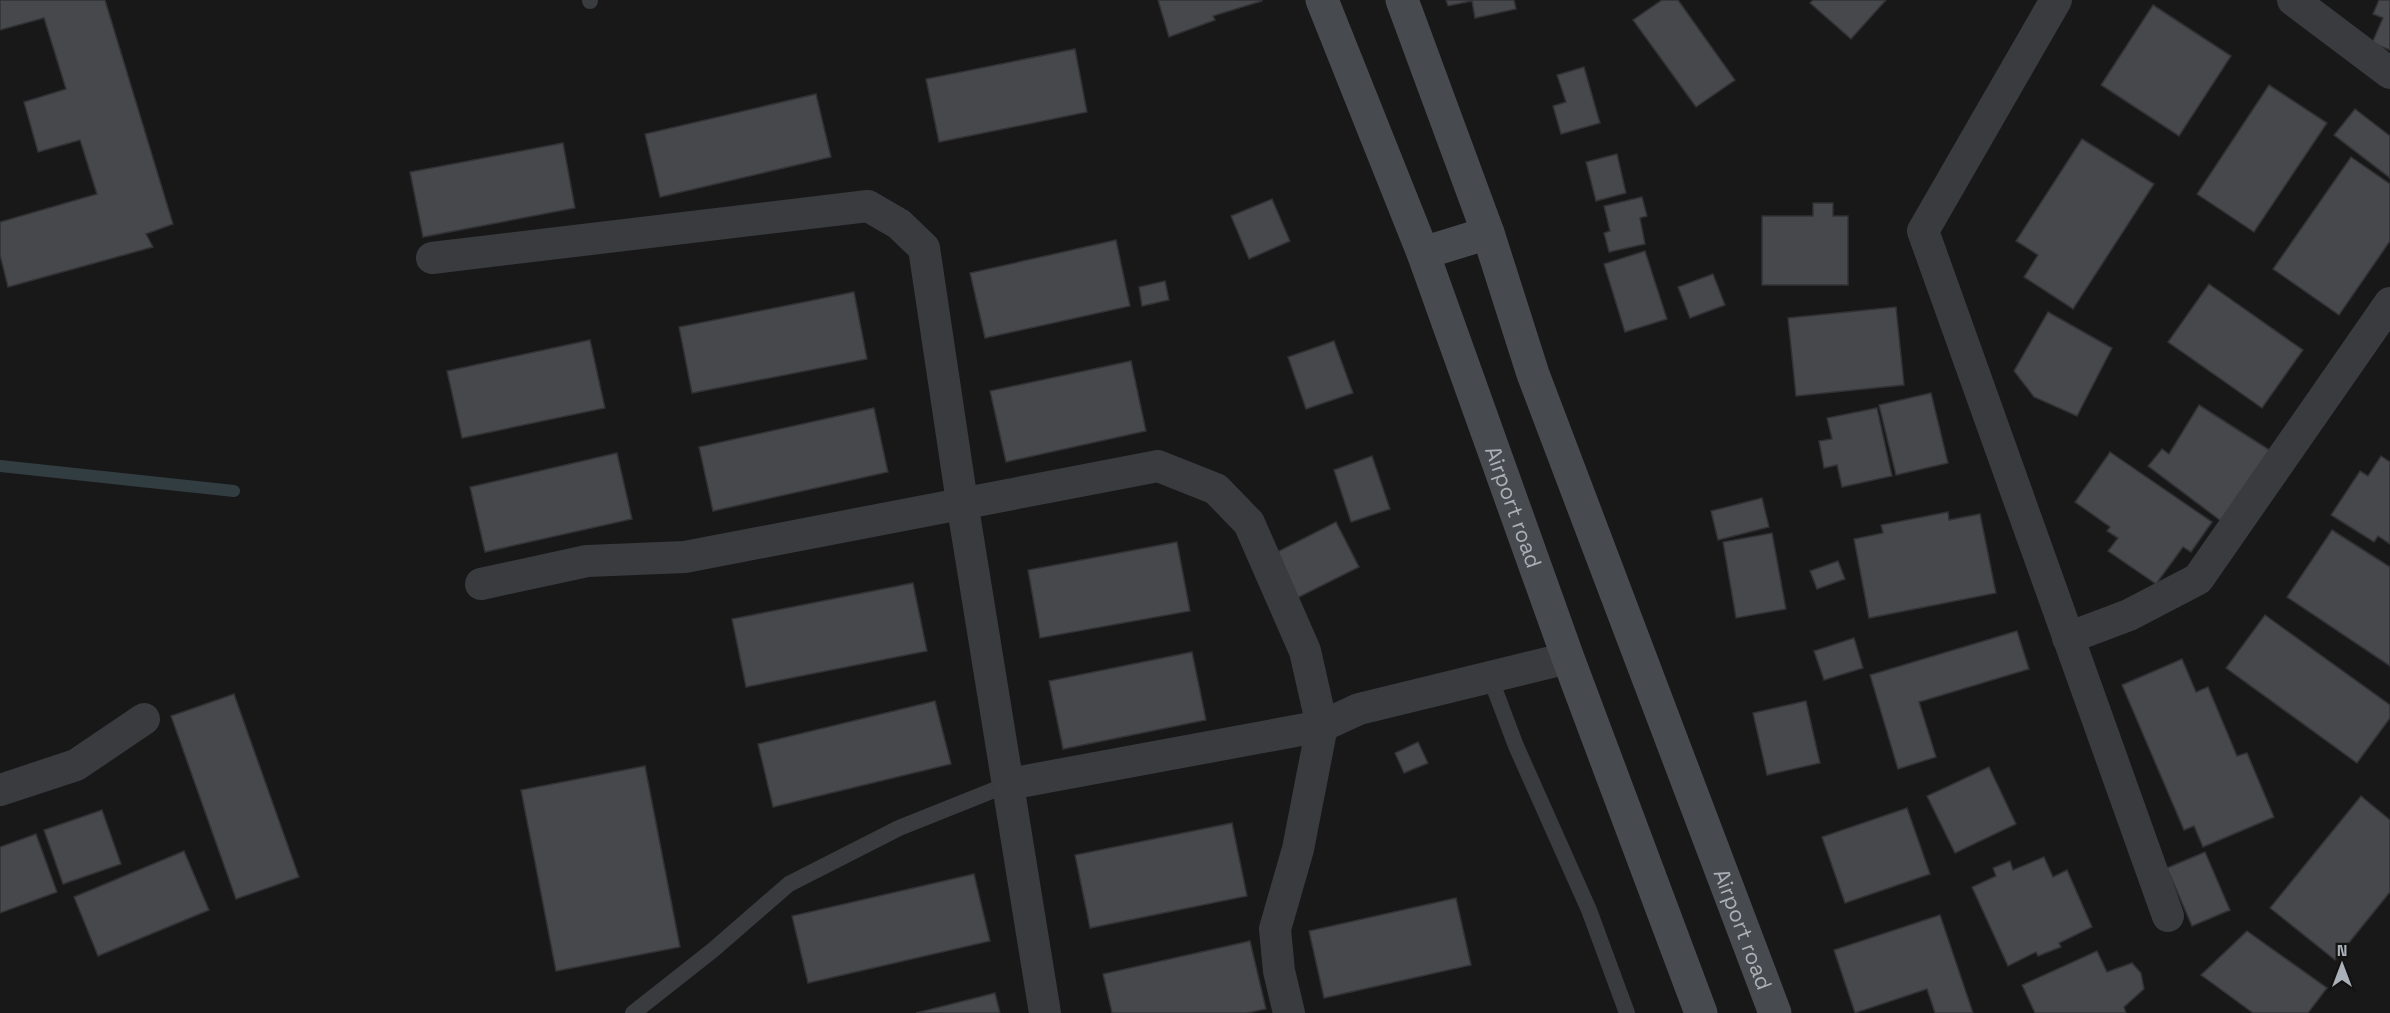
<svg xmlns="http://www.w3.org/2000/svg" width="2390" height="1013" font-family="'Space Grotesk',sans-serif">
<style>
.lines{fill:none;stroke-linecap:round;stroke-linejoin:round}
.stream{stroke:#323d41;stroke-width:12}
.building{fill:#47484c;stroke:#323235;stroke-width:1.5}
.service{stroke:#393b3e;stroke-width:16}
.minor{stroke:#393b3e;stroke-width:32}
.secondary{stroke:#474a4e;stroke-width:33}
.labels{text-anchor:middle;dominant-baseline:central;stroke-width:4.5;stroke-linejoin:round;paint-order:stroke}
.street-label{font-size:22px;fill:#abb1b8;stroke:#131314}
</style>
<rect width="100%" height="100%" fill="#181819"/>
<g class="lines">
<path class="stream" d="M 0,466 L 234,491"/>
</g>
<g class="building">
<path d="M 0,0 L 105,0 L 173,224 L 146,234 L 153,247 L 8,287 L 0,255 L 0,222 L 97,194 L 80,140 L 38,152 L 24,102 L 66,89 L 44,18 L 0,30 Z"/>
<path d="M 1158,0 L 1262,0 L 1262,1 L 1213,16 L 1215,20 L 1169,37 Z"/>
<path d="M 1446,0 L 1514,0 L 1516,9 L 1475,18 L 1472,1 L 1448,6 Z"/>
<path d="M 1662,0 L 1678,0 L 1735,80 L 1696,107 L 1633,20 Z"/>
<path d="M 1813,0 L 1886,0 L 1851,39 L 1810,3 Z"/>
<path d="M 2379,0 L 2390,0 L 2390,50 L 2372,43 L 2383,18 L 2373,14 Z"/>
<path d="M 2153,5 L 2231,56 L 2179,136 L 2101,85 Z"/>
<path d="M 1075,49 L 1087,112 L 939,142 L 926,79 Z"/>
<path d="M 1584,67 L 1600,123 L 1561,134 L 1553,106 L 1566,102 L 1557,75 Z"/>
<path d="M 2269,85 L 2327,123 L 2254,232 L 2197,194 Z"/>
<path d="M 816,94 L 831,157 L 660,197 L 645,134 Z"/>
<path d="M 2355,109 L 2390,136 L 2390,178 L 2334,135 Z"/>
<path d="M 2082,139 L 2154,184 L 2073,309 L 2024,277 L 2038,255 L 2016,241 Z"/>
<path d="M 563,143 L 575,208 L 423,237 L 410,172 Z"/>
<path d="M 1617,154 L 1626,193 L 1596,201 L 1586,162 Z"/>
<path d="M 2351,157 L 2390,184 L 2390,241 L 2339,315 L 2273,269 Z"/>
<path d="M 1642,197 L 1647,216 L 1640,218 L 1645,244 L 1609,252 L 1604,233 L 1610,231 L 1604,206 Z"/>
<path d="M 1272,199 L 1290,241 L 1249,259 L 1231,216 Z"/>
<path d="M 1813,203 L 1833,203 L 1833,216 L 1848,216 L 1848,285 L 1762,285 L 1762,216 L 1813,216 Z"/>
<path d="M 1116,240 L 1130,306 L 985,338 L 970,273 Z"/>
<path d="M 1645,251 L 1667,319 L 1625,332 L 1604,264 Z"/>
<path d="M 1713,274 L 1725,305 L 1690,318 L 1678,287 Z"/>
<path d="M 1165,281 L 1169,300 L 1142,306 L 1139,287 Z"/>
<path d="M 2209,284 L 2303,350 L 2262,408 L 2168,342 Z"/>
<path d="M 854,292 L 867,359 L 692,393 L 679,327 Z"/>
<path d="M 1896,307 L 1904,385 L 1796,396 L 1788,318 Z"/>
<path d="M 2048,312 L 2112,348 L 2077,416 L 2034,397 L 2014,371 Z"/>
<path d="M 590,340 L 605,408 L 462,438 L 447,371 Z"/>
<path d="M 1334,341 L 1353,393 L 1306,409 L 1288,357 Z"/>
<path d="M 1131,361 L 1146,431 L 1006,462 L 990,391 Z"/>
<path d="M 1931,393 L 1948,463 L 1896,475 L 1879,405 Z"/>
<path d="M 2199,405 L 2271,451 L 2221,521 L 2148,466 L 2162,449 L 2169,454 Z"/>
<path d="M 874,408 L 888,472 L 713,511 L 699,447 Z"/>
<path d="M 1877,408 L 1892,476 L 1842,487 L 1837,465 L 1824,468 L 1819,441 L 1832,439 L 1827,418 Z"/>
<path d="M 2110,452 L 2212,522 L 2191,552 L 2183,547 L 2156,584 L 2108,551 L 2118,538 L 2107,531 L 2110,527 L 2075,502 Z"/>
<path d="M 617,453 L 632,519 L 485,552 L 470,487 Z"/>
<path d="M 1372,456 L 1390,509 L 1351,522 L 1334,470 Z"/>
<path d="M 2381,456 L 2390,462 L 2390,544 L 2378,536 L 2374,542 L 2331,515 L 2360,471 L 2368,476 Z"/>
<path d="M 1762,498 L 1769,527 L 1718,540 L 1711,511 Z"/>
<path d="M 1948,512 L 1949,520 L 1980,514 L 1996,593 L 1869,618 L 1854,539 L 1883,533 L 1881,525 Z"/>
<path d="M 1336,522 L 1359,567 L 1297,598 L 1275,553 Z"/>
<path d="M 2332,530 L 2390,567 L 2390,666 L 2287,597 Z"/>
<path d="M 1772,533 L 1786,609 L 1736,618 L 1723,542 Z"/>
<path d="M 1177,542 L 1190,611 L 1040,638 L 1028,570 Z"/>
<path d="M 1838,561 L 1845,579 L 1817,589 L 1810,571 Z"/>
<path d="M 913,583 L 927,651 L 746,687 L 732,619 Z"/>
<path d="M 2265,615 L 2390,705 L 2390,718 L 2357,763 L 2226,668 Z"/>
<path d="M 2017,631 L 2029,669 L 1919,702 L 1936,757 L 1898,769 L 1870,675 Z"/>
<path d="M 1854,638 L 1863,668 L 1824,680 L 1814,651 Z"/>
<path d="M 1192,652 L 1206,720 L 1063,749 L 1049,681 Z"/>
<path d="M 2182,659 L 2196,692 L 2208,687 L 2237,756 L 2247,753 L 2274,817 L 2203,847 L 2194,826 L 2184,830 L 2122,685 Z"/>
<path d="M 234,694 L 299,877 L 236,899 L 171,716 Z"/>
<path d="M 935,701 L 951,764 L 773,807 L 758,744 Z"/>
<path d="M 1806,701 L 1820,763 L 1767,775 L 1753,713 Z"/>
<path d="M 1418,742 L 1428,763 L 1404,773 L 1395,753 Z"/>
<path d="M 645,766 L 680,947 L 556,971 L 521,790 Z"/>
<path d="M 1989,767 L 2016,824 L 1955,853 L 1927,796 Z"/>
<path d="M 2361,796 L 2390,820 L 2390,892 L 2335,960 L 2270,908 Z"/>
<path d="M 1907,808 L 1930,874 L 1845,903 L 1822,837 Z"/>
<path d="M 102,810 L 121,864 L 63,884 L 44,830 Z"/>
<path d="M 1232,823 L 1247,896 L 1090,928 L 1075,855 Z"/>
<path d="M 36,834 L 57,892 L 0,913 L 0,847 Z"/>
<path d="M 184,851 L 209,910 L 98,956 L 74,897 Z"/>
<path d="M 2205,852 L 2230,910 L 2192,926 L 2167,868 Z"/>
<path d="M 2044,857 L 2053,877 L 2067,870 L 2092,927 L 2059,943 L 2061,947 L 2038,956 L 2036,952 L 2008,966 L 1972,887 L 1996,876 L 1993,868 L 2010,861 L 2013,870 Z"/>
<path d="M 974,874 L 990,941 L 808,983 L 792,916 Z"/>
<path d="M 1456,898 L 1471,965 L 1324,998 L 1309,931 Z"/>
<path d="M 1940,915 L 1973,1013 L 1935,1013 L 1927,989 L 1855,1013 L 1834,950 Z"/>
<path d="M 2247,931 L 2327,988 L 2308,1013 L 2253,1013 L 2201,975 Z"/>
<path d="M 1250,941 L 1266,1009 L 1247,1013 L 1112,1013 L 1103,974 Z"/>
<path d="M 2097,951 L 2107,972 L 2132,963 L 2141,973 L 2144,989 L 2124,1007 L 2126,1013 L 2035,1013 L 2022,985 Z"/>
<path d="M 995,993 L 1000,1013 L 916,1013 Z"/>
</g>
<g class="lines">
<g class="service">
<path d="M 590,0 L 590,1"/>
<path d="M 1490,677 L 1516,746 L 1589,910 L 1627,1013"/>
<path d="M 633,1013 L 713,950 L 789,884 L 899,828 L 1009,784"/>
</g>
<g class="minor">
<path d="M 2056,0 L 1923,231 L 2168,916"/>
<path d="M 2293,0 L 2390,73"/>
<path d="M 432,258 L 868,206 L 899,224 L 924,248 L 962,502 L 1045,1013"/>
<path d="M 481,584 L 587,561 L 685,557 L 1158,466 L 1216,489 L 1249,523 L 1305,651 L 1322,726 L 1298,849 L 1275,929 L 1279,971 L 1289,1013"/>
<path d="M 2068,638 L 2129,615 L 2198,579 L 2390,303"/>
<path d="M 1009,784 L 1322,726 L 1359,709 L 1568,658"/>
<path d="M 0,790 L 76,765 L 144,719"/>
</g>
<g class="secondary">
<path id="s1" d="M 1322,0 L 1423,253 L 1568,658 L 1701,1013"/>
<path id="s2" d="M 1402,0 L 1488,233 L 1533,374 L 1775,1013"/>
<path d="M 1423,253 L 1488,233"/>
</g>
</g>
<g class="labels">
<g class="street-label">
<text stroke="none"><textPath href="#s1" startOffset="542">Airport road</textPath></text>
<text stroke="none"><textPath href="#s2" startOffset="990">Airport road</textPath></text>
</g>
</g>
<g transform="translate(2342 965)" stroke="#131314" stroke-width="4.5" paint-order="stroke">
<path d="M0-4.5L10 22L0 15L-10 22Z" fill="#abb1b8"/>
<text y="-9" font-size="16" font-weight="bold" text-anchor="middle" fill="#abb1b8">N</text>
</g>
</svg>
